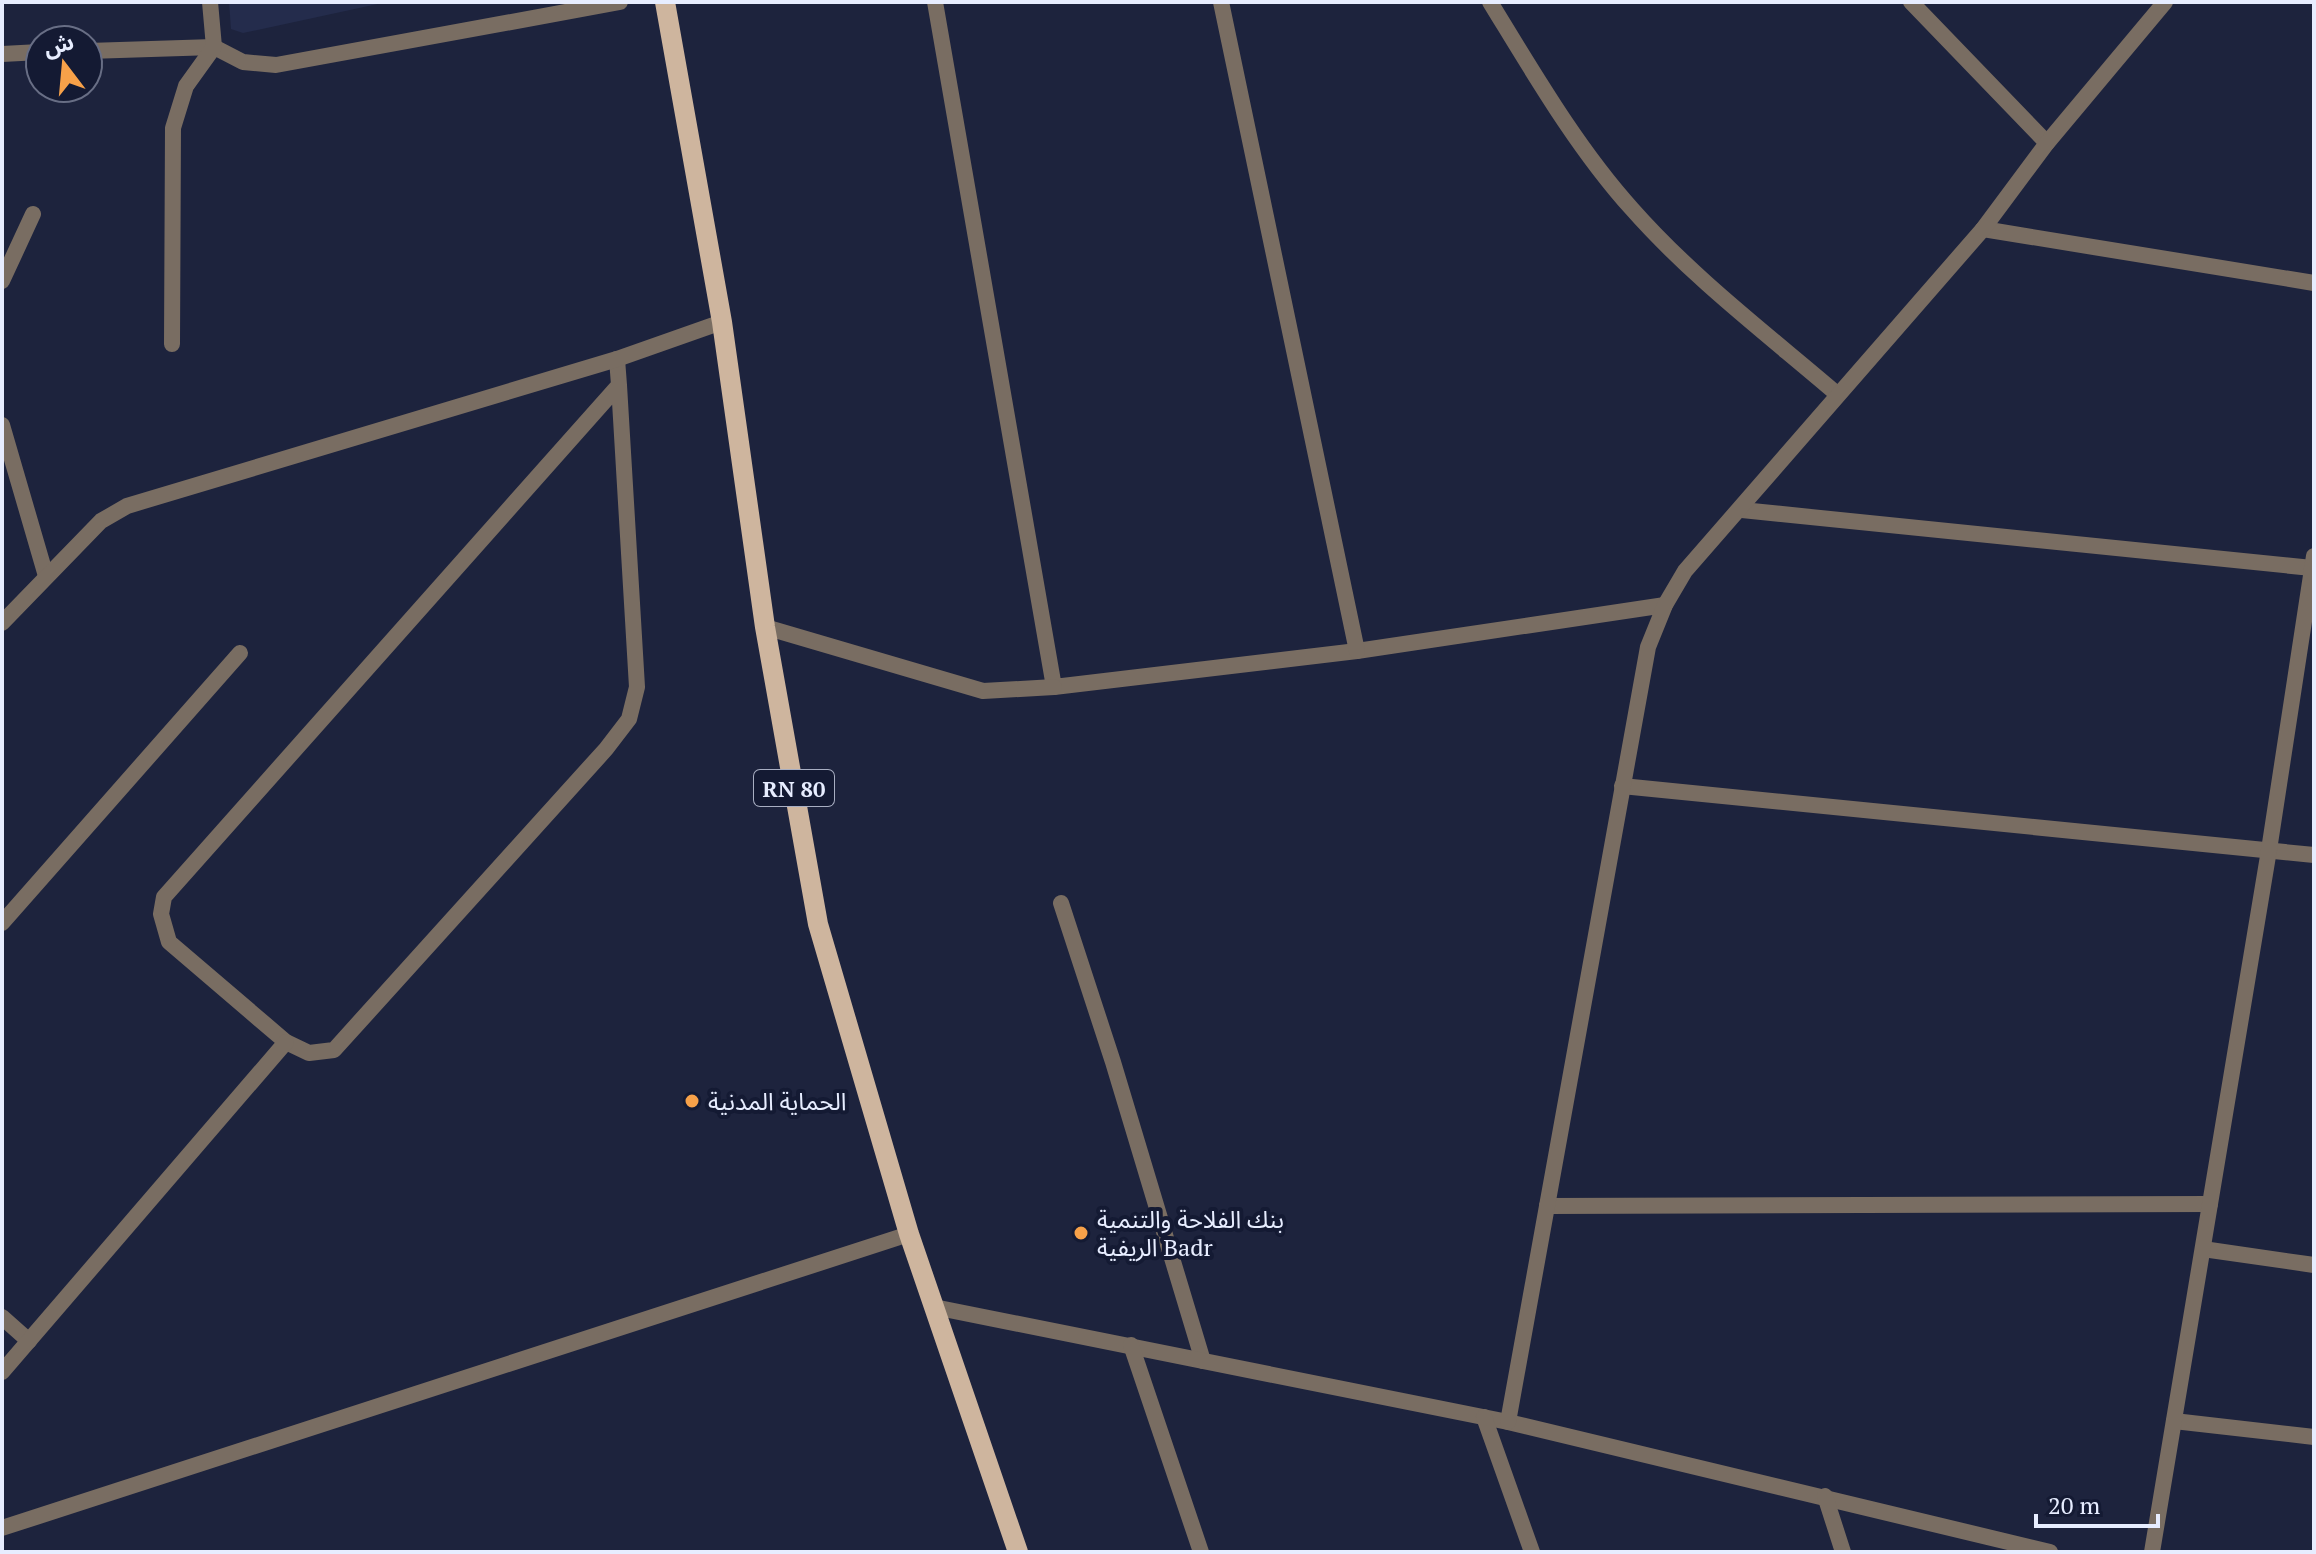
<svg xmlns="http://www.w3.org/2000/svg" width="2316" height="1554" font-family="'PT Serif','Noto Sans Arabic',serif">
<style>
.built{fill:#242c4c}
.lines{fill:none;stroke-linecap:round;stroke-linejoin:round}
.minor{stroke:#796d62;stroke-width:16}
.primary{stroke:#ceb59e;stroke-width:20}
.poi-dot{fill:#f7a149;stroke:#141a33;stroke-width:3}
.labels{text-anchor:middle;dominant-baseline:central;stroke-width:8;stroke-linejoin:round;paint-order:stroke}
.shield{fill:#141a33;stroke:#a8aec2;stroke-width:2}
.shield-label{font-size:22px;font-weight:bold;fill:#e7edff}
.poi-label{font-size:24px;fill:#e7edff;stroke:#141a33;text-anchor:start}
</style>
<rect width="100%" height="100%" fill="#1d233d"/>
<path class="built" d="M 229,2 L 387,2 L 243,33 L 231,29 Z"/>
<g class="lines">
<g class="minor">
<path d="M 935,2 L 1054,687 L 1357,651 L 1665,605"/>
<path d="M 1221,2 L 1357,651"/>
<path d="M 1490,2 C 1533,72 1577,148 1632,209 C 1693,278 1767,334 1837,394"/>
<path d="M 1911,2 L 2047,143"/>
<path d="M 88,51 L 214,47 L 243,62 L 276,65 L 620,2"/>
<path d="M 2,54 L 40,52"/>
<path d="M 1983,229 L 2314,283"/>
<path d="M 2,281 L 33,214"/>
<path d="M 172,344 L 173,128 L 186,86 L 214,47 L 210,2"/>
<path d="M 617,359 L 619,385 L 637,687 L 629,719 L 606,749 L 334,1050 L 309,1053 L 286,1042 L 169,942 L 161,914 L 164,897 L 619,385"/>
<path d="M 2,425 L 46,576"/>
<path d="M 1742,510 L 2312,568"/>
<path d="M 2,623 L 101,521 L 127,506 L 617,359 L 722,322"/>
<path d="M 765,627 L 983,691 L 1054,687"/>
<path d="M 1622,786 L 2314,855"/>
<path d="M 1061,903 L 1113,1062 L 1203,1361"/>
<path d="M 2,923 L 240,653"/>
<path d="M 1547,1206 L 2210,1204"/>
<path d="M 2203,1249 L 2314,1265"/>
<path d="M 934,1307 L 1508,1422 L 2050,1552"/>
<path d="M 2,1317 L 29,1341"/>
<path d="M 1131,1345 L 1201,1552"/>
<path d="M 2,1372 L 286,1042"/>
<path d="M 1484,1417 L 1532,1552"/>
<path d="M 2174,1421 L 2314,1437"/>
<path d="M 1508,1422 L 1648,647 L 1665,605 L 1685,571 L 1983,229 L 2047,143 L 2165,2"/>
<path d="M 1825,1496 L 1843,1552"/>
<path d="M 2,1528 L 909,1234"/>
<path d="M 2152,1552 L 2269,850 L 2314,556"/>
</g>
<path class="primary" d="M 665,2 L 722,322 L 765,627 L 818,924 L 909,1234 L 1018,1552"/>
</g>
<g class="poi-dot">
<circle cx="692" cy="1101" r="8"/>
<circle cx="1081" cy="1233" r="8"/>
</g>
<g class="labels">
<rect class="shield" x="754" y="770" width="80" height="36" rx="6"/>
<g class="shield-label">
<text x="794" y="788">RN 80</text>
</g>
<g class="poi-label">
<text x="708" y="1101">الحماية المدنية</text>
<text x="1097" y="1219">بنك الفلاحة والتنمية<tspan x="1097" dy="28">الريفية Badr</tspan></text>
</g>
</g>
<rect width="2316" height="1554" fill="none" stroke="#e7edff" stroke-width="8"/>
<g transform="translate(64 64) rotate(344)"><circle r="38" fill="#141a33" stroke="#686e85" stroke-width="2"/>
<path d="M0-6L14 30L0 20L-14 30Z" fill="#f7a149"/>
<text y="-12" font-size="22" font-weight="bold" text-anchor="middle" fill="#e7edff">ش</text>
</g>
<path d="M2036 1514v12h122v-12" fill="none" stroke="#e7edff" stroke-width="4"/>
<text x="2048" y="1514" font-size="24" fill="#e7edff" stroke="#141a33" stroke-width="6" paint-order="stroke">20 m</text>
</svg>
